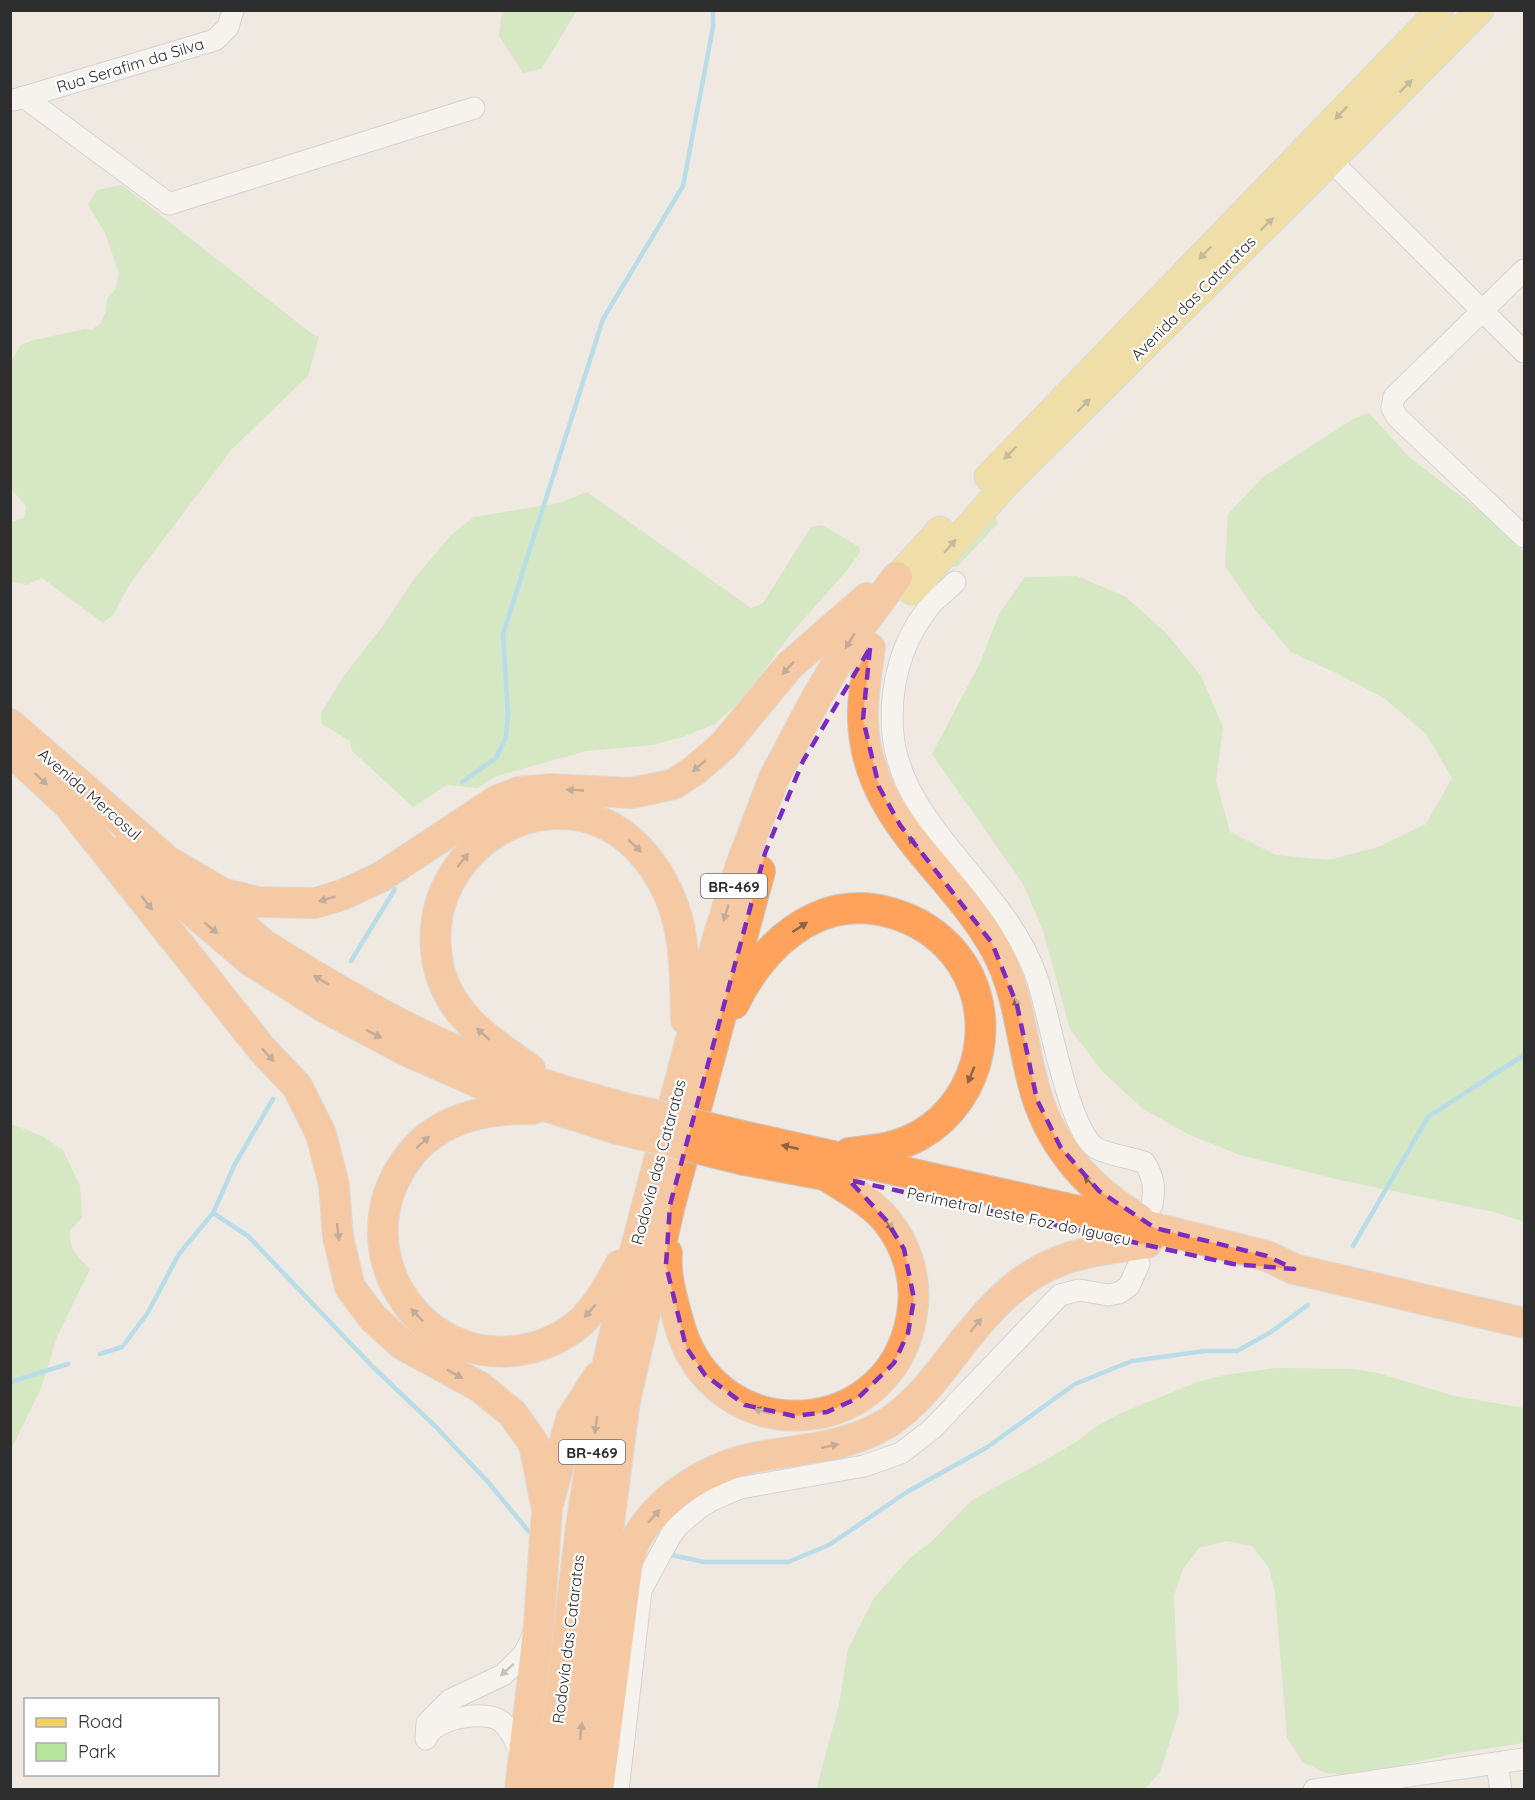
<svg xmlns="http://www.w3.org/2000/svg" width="1535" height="1800" font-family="Quicksand,sans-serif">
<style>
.green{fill:#b6e59e}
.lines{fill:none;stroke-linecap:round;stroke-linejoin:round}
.stream{stroke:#75cff0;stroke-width:4.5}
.minor-casing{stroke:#b4b7c1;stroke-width:23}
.major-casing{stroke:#c9c9c9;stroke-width:29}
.highway-casing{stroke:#c9c9c9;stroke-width:32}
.minor{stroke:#fff;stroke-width:21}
.major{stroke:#f2d163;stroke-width:27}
.highway{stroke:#ffa35c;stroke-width:30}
.highway-bridge-casing{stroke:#c9c9c9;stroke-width:32;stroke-linecap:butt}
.highway-bridge{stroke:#ffa35c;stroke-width:30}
.oneway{fill:#908048}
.oneway2{fill:#8c6343}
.oneway3{fill:#969696}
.marked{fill:none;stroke:#7b2cbf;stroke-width:4.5;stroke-dasharray:12 8;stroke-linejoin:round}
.labels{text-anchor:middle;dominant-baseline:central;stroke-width:4.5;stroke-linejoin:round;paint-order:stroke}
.shield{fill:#fff;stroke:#6d6d6d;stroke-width:1.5}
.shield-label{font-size:15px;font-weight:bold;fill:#2e2e2e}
.street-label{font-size:16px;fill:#2e2e2e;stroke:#fff}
</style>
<rect width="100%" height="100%" fill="#efe9e1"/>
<g class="green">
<path d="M 502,11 L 502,10 L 577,11 L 541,69 L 523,73 L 499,36 Z"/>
<path d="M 122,185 L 311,333 L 319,337 L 308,376 L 232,449 L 131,582 L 113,615 L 103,623 L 42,578 L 26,585 L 11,582 L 11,522 L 24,518 L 26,506 L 11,489 L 10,363 L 21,345 L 34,340 L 85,329 L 91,330 L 100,324 L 106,311 L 107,298 L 115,290 L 119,273 L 104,231 L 88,205 L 97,190 Z"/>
<path d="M 1369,413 L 1409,457 L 1493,521 L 1524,552 L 1524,1222 L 1494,1212 L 1340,1180 L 1240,1155 L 1190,1135 L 1143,1109 L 1103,1072 L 1070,1029 L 1043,931 L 1023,884 L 932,754 L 980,663 L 999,614 L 1025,577 L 1077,576 L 1126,597 L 1166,633 L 1201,676 L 1223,727 L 1216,781 L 1230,832 L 1276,855 L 1328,860 L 1378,847 L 1426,824 L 1452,778 L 1426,734 L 1384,698 L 1338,674 L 1291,652 L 1256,611 L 1225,566 L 1228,514 L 1263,477 L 1353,419 Z"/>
<path d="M 587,492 L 751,608 L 763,603 L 811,527 L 822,525 L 859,547 L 860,552 L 848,569 L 789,636 L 745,697 L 715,724 L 682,737 L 653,745 L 586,751 L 494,777 L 478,788 L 447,785 L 413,807 L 352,751 L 350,741 L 322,724 L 321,713 L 343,677 L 382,627 L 414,579 L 451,535 L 474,517 L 559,503 Z"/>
<path d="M 995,515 L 998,523 L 957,567 L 950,566 Z"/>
<path d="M 11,1124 L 42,1136 L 63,1150 L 80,1186 L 82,1218 L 70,1230 C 68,1249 77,1256 90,1269 L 57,1337 L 41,1388 L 11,1450 Z"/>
<path d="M 1276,1368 L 1352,1369 L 1378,1373 L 1454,1396 L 1524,1408 L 1524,1743 L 1458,1753 L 1354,1775 L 1326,1773 L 1302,1762 L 1287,1737 L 1275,1593 L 1269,1568 L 1252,1546 L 1226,1541 L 1199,1548 L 1183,1569 L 1174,1595 L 1179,1713 L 1160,1772 L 1145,1789 L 816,1790 L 839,1705 L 848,1649 L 874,1598 L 909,1559 L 932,1541 L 972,1500 L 1051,1457 L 1076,1442 L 1097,1426 L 1121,1413 L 1198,1382 L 1224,1375 Z"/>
</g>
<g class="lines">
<g class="stream">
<path d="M 462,782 L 496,758 L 506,737 L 508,713 L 503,634 L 603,319 L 683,186 L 713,27 L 713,10"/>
<path d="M 351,961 L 395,889"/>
<path d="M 213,1213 L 248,1236 L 373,1367 L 436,1427 L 488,1482 L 530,1533"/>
<path d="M 1353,1246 L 1428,1117 L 1524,1055"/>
<path d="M 100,1354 L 122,1347 L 147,1314 L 179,1254 L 213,1213 L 235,1164 L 273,1099"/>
<path d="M 10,1382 L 68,1364"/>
<path d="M 667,1554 L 704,1562 L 788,1562 L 829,1545 L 907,1492 L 986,1448 L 1075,1384 L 1132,1361 L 1205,1351 L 1237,1351 L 1271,1332 L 1308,1305"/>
</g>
<defs>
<g id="minor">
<path d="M 24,97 L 169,204 L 474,108"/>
<path d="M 14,100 L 215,40 L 228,27 L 233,10"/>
<path d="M 1331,161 L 1524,352"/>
<path d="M 1524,270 L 1394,397 L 1392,408 L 1397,417 L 1524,537"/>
<path d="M 955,582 C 946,592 933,600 926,611 C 899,646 889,692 893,735 C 900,808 969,864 1008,922 C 1020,939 1030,958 1037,978 C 1049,1013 1068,1130 1096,1148 C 1107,1154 1130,1158 1144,1162 C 1154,1177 1155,1188 1152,1205"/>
<path d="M 428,1735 C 437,1718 487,1709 502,1722 C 513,1732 517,1746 523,1759"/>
<path d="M 426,1739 L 427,1723 L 450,1700 L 503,1675 L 524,1654 L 534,1634"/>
<path d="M 1497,1764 L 1501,1790"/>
<path d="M 618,1790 L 641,1590 L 671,1535 L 679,1525 L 699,1508 L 712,1500 L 740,1488 L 864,1466 L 901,1453 L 932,1429 L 1060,1295 L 1079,1290 L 1108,1295 L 1119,1293 L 1129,1286 L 1139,1264"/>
<path d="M 1314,1790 L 1524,1759"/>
</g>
<g id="major">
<path d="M 988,477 L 1440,10"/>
<path d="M 897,577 L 940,530"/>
<path d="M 912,591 L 1005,485 L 1331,161 L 1480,10"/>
</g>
<g id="highway">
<path d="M 870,648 C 867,671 862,696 863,720 C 866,825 961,875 1001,960 C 1019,999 1022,1042 1033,1083 C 1048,1143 1087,1188 1139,1219"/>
<path d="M 10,724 L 263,944 C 340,993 419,1038 505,1071 C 543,1086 583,1096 622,1107"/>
<path d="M 15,755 L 85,820"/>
<path d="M 71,808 L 261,1048 L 297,1086 L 321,1134 L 334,1185 L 338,1237 L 350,1287 L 373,1318 L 403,1345 L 480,1387 L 512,1413 L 534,1444 L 547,1509 L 539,1623 L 520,1790"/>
<path d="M 122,851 L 251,961 L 324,1007 L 407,1051 L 498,1091 L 617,1129"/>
<path d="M 171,863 L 222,893 L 258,902 L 315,903 L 342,895 L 381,877 L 496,801 L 519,792 L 551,789 L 632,793 L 674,784 L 695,770 L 723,746 L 789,666 L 867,598"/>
<path d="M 734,1004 C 751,968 780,933 817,917 C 864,896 922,915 954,953 C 1001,1010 983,1099 920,1135 C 898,1148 873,1150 849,1153"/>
<path d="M 530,1069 C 500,1048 468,1028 450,996 C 438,975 434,950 436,926 C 444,846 532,789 607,825 C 639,841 663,875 674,908 C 686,943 685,984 686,1020"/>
<path d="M 533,1109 C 485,1108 434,1119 405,1162 C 341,1254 425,1377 535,1347 C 552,1342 569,1333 582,1321 C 599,1304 609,1285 620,1265"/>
<path d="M 752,1138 L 1155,1228 L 1267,1256 L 1294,1269 L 1524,1323"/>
<path d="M 744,1160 L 835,1177"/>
<path d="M 667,1253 C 665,1275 672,1298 678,1320 C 712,1455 899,1444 913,1306 C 916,1276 906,1245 887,1221 C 871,1201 846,1189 825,1175"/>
<path d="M 549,1501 L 571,1419 L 598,1377"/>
<path d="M 550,1790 L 580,1534 L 600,1399 L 623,1296 L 718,937 L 741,865 L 774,778 L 817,697 L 854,635 L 897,577"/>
<path d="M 574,1790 L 625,1401 L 670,1205 L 760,871"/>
<path d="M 598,1790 L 627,1567 C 629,1559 631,1549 635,1541 C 660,1495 713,1464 763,1456 C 809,1448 848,1447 889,1422 C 918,1403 939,1373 960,1346 C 988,1310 1018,1276 1062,1260 C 1089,1250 1119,1248 1147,1243"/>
</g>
</defs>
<use href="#minor" class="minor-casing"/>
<use href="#major" class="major-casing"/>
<use href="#highway" class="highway-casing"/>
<use href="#minor" class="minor"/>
<use href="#major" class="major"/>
<use href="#highway" class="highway"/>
<defs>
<g id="highway-bridge">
<path d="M 622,1107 L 752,1138"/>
<path d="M 617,1129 L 744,1160"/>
</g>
</defs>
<use href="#highway-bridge" class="highway-bridge-casing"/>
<use href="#highway-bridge" class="highway-bridge"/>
</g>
<defs><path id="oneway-solid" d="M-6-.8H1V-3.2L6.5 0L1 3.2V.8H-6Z" transform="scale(1.5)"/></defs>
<g class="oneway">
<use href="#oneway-solid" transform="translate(1406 86) rotate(-45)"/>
<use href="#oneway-solid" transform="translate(1341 113) rotate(134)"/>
<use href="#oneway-solid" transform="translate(1267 224) rotate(-44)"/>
<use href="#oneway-solid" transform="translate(1205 253) rotate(134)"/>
<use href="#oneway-solid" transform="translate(1084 405) rotate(-45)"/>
<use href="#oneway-solid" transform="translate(1010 453) rotate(134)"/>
<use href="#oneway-solid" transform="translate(950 546) rotate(-48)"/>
</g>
<g class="oneway2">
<use href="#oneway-solid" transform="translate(850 641) rotate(122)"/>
<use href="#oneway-solid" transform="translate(788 668) rotate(133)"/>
<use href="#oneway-solid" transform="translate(699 766) rotate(140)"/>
<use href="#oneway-solid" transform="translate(41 779) rotate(43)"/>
<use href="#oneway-solid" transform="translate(575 790) rotate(-177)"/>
<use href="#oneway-solid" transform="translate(914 843) rotate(-129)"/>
<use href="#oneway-solid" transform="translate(635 846) rotate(43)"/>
<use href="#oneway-solid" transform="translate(463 860) rotate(-51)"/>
<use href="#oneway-solid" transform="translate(327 899) rotate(163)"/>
<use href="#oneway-solid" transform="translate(147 903) rotate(52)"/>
<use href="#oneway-solid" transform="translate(726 913) rotate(107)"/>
<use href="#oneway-solid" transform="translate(800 927) rotate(-33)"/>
<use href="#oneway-solid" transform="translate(211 928) rotate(40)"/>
<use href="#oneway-solid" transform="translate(321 980) rotate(-149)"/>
<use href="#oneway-solid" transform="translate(1017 1006) rotate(-104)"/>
<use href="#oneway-solid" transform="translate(374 1034) rotate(27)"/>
<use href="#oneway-solid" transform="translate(483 1034) rotate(-139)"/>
<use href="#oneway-solid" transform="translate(268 1055) rotate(47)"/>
<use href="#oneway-solid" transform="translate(971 1075) rotate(112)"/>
<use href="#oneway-solid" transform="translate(423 1142) rotate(-42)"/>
<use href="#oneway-solid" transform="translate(790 1147) rotate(-167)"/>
<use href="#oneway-solid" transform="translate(1090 1182) rotate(-136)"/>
<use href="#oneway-solid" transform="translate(888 1223) rotate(52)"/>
<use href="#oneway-solid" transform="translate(338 1232) rotate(83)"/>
<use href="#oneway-solid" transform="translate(590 1311) rotate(131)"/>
<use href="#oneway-solid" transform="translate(417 1315) rotate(-134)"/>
<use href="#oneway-solid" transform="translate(976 1325) rotate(-51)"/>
<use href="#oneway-solid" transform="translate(455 1374) rotate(29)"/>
<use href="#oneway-solid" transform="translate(762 1411) rotate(-164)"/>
<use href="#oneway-solid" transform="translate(596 1425) rotate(98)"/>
<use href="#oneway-solid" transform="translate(830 1446) rotate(-12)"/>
<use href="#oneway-solid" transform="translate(654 1516) rotate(-48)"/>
<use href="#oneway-solid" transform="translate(581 1731) rotate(-83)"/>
</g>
<use class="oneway3" href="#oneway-solid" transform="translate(507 1670) rotate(138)"/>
<path d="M0 0H1535V1800H0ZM 870,648 L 863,719 L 879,787 L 900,825 L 992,943 L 1017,1005 L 1037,1100 L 1061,1148 L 1099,1191 L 1155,1228 L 1267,1256 L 1294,1269 L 1233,1264 L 849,1180 L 886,1220 L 904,1249 L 914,1299 L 908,1333 L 894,1363 L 858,1398 L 827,1412 L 794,1416 L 745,1405 L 705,1375 L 686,1347 L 666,1265 L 670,1205 L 765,853 L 803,761 Z" fill="#efe9e1" fill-opacity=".55" fill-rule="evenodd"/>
<path class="marked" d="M 870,648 L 863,719 L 879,787 L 900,825 L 992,943 L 1017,1005 L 1037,1100 L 1061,1148 L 1099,1191 L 1155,1228 L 1267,1256 L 1294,1269 L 1233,1264 L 849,1180 L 886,1220 L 904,1249 L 914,1299 L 908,1333 L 894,1363 L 858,1398 L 827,1412 L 794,1416 L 745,1405 L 705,1375 L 686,1347 L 666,1265 L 670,1205 L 765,853 L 803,761 Z"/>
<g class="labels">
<g class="shield">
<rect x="701" y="874" width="66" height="24" rx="4.5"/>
<rect x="559" y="1440" width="66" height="24" rx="4.5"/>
</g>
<g class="shield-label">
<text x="734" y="886">BR-469</text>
<text x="592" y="1452">BR-469</text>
</g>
<g class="street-label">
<text transform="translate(130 65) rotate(-17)">Rua Serafim da Silva</text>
<text transform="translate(1193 298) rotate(-45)">Avenida das Cataratas</text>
<text transform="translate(90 794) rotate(41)">Avenida Mercosul</text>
<text transform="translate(658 1162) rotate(-75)">Rodovía das Cataratas</text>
<text transform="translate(1019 1216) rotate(12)">Perimetral Leste Foz do Iguaçu</text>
<text transform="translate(568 1639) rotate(-83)">Rodovía das Cataratas</text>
</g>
</g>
<rect width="1535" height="1800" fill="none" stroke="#2e2e2e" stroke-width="24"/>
<rect x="24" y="1698" width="195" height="78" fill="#ffffff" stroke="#ababab" stroke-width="1.5"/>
<rect x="36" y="1718" width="30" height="9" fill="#f2d163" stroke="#ababab" stroke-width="1.5"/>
<text x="78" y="1728" font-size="18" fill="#2e2e2e">Road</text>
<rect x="36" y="1743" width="30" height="18" fill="#b6e59e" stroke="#ababab" stroke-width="1.5"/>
<text x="78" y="1758" font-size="18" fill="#2e2e2e">Park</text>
</svg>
